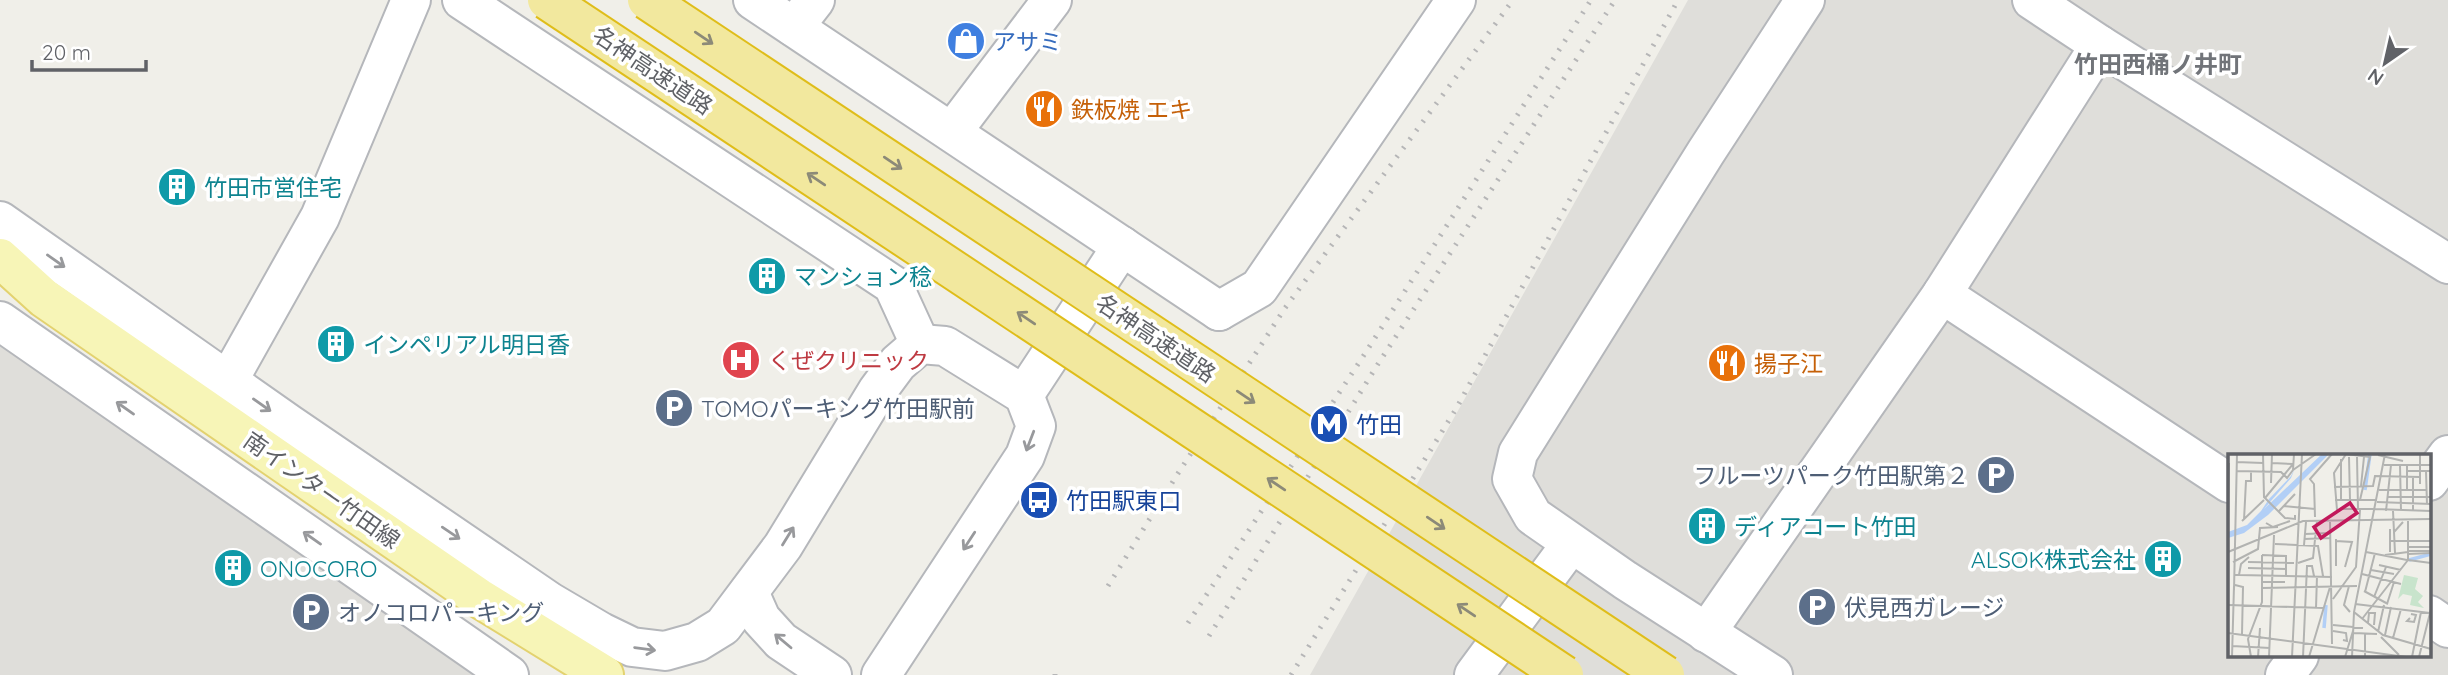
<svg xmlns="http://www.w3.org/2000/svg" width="2448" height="675" font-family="Quicksand,'Noto Sans JP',sans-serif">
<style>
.industrial{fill:#dfdeda;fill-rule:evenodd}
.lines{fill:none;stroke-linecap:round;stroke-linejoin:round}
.minor-casing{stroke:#b5b7bb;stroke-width:42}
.tertiary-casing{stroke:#b5b7bb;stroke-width:42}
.primary-casing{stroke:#e3d26f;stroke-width:42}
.minor{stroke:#fff;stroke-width:38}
.tertiary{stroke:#fff;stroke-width:38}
.primary{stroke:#f7f5b7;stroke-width:38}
.rail{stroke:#b6b6b7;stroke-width:5;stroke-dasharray:2 9;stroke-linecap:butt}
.motorway-bridge-casing{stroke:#dfbd1a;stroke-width:42;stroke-linecap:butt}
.motorway-bridge{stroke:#f2e89e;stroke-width:38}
.oneway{stroke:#8c8a78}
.oneway2{stroke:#98999c}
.labels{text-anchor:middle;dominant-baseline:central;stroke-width:7;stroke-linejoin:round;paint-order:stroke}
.shop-label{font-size:23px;fill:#366cbe;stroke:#fff;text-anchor:start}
.street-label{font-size:23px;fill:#606267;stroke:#fff}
.food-label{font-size:23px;fill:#c56008;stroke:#fff;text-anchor:start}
.culture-label{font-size:23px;fill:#0d838f;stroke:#fff;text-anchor:start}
.health-label{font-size:23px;fill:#be3a42;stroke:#fff;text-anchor:start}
.service-label{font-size:23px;fill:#4e5e75;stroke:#fff;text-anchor:start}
.transit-label{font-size:23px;fill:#164399;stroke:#fff;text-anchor:start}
.neighbourhood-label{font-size:24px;font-weight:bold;fill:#717479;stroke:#fff}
.inset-river{fill:none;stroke:#b2cff6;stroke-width:3.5}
.inset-road{fill:none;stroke:#b2b3b1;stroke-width:2}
.view{fill:#c2185b;fill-opacity:0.15;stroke:#c2185b;stroke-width:3.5}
.inset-edge{fill:none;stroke:#606267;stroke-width:3.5}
</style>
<rect width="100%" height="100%" fill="#f0efe9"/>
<g class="industrial">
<path d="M 1688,0 L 2448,0 L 2448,675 L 1310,675 ZM 2229,456 L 2429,456 L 2429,656 L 2229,656 Z"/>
<path d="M 0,344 L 480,675 L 0,675 Z"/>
</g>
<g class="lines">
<defs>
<g id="minor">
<path d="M 462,0 L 893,285 L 920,344"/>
<path d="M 2032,0 L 2100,45 L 2448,264"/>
<path d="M 794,27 L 815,0"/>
<path d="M 952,132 L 1052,0"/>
<path d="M 0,221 L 289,424 L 550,602 L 601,632 L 632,647 L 665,651 L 697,642 L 723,626 L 783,546 L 878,390 L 898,363 L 920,344 L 945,346 L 1024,395 L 1036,426 L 1025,456 L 881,675"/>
<path d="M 1942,294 L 2229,483"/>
<path d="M 1219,311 L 1259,288 L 1456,0"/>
<path d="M 0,321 L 509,675"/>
<path d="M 228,381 L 320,217 L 411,0"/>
<path d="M 2429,481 L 2448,455"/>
<path d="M 749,592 L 761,619 L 781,641 L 832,675"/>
<path d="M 2429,615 L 2448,628"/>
<path d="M 1706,633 L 1942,294 L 2100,45"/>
<path d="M 1474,675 L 1571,544"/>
<path d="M 2285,675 L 2299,656"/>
</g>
<g id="tertiary">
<path d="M 753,0 L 1219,311"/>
<path d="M 1024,395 L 1122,246"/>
<path d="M 1773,675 L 1625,580 L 1533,516 L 1512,479 L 1518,453 L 1706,152 L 1805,0"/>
</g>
<path id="primary" d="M 0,258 L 44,298 L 479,598 L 604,675"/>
</defs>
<use href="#minor" class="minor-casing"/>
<use href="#tertiary" class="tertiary-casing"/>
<use href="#primary" class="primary-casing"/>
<use href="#minor" class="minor"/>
<use href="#tertiary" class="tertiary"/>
<use href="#primary" class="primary"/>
<g class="rail">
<path d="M 1108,586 L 1177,475 L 1285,308 L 1513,0"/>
<path d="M 1188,623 L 1364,355 L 1591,0"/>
<path d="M 1209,636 L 1378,364 L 1615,0"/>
<path d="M 1055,675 L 1055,674"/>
<path d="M 1291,675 L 1456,409 L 1678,0"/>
</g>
<defs>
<g id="motorway-bridge">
<path d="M 547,0 L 1564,675"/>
<path d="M 647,0 L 1665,675"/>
</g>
</defs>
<use href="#motorway-bridge" class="motorway-bridge-casing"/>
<use href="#motorway-bridge" class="motorway-bridge"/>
</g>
<defs><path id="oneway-shaft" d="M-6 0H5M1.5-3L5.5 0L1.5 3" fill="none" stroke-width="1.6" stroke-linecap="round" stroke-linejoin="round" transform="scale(1.75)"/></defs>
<g class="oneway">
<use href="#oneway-shaft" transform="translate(704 38) rotate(34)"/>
<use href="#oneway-shaft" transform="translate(893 163) rotate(34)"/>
<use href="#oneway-shaft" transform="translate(816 179) rotate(-146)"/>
<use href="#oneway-shaft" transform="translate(1026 318) rotate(-146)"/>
<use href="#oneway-shaft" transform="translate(1246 397) rotate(34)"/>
<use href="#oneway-shaft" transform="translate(1276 484) rotate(-146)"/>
<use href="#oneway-shaft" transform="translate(1436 523) rotate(34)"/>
<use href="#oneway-shaft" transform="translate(1466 610) rotate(-146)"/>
</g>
<g class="oneway2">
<use href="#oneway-shaft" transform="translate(56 261) rotate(35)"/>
<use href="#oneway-shaft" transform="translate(262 405) rotate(35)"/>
<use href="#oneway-shaft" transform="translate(125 408) rotate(-145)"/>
<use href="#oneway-shaft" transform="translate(1030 441) rotate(111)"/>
<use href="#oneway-shaft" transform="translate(451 533) rotate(34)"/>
<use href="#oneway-shaft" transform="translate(788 536) rotate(-58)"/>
<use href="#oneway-shaft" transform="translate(312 538) rotate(-145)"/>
<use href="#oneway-shaft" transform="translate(969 541) rotate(123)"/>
<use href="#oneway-shaft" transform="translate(783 641) rotate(-140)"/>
<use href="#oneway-shaft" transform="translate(645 649) rotate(8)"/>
</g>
<defs>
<symbol id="shop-disc" viewBox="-11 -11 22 22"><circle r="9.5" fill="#3f7fe0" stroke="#fff"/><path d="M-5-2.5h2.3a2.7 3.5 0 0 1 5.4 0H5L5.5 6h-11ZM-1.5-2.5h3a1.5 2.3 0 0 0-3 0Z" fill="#fff"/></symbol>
<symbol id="restaurant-disc" viewBox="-11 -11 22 22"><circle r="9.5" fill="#e8710a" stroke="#fff"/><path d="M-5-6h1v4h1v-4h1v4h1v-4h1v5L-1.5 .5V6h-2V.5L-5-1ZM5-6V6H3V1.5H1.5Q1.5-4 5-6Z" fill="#fff"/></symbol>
<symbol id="building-disc" viewBox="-11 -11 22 22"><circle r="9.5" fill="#0f9aa8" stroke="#fff"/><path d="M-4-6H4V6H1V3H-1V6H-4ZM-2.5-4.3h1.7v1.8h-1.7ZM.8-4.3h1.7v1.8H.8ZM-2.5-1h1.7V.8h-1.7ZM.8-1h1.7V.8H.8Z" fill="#fff"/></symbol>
<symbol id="hospital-disc" viewBox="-11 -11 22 22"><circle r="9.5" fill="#e0444e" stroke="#fff"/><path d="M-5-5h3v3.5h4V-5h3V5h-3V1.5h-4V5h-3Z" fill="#fff"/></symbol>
<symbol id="parking-disc" viewBox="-11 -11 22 22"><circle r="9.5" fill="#5c6f8a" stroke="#fff"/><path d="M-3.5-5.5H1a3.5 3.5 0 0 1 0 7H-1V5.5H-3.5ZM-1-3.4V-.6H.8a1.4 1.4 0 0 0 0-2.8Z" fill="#fff"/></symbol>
<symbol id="metro-disc" viewBox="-11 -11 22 22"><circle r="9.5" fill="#1a4fb4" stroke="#fff"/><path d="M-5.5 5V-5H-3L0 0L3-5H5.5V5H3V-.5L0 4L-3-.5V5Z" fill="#fff"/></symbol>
<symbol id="bus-disc" viewBox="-11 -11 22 22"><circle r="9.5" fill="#1a4fb4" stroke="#fff"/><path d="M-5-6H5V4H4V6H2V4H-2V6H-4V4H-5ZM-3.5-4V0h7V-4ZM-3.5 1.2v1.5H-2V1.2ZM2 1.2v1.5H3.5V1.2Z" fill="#fff"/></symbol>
</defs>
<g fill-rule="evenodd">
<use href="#shop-disc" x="944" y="19" width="44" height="44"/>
<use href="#restaurant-disc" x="1022" y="87" width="44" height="44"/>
<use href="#building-disc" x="155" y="165" width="44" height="44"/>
<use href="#building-disc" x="745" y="254" width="44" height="44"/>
<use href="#building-disc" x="314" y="322" width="44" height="44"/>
<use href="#hospital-disc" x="719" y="338" width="44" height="44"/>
<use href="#restaurant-disc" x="1705" y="341" width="44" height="44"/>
<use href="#parking-disc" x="652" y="386" width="44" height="44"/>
<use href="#metro-disc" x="1307" y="402" width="44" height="44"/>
<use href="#parking-disc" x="1974" y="453" width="44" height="44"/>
<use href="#bus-disc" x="1017" y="478" width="44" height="44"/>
<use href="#building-disc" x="1685" y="504" width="44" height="44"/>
<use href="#building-disc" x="2141" y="537" width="44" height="44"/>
<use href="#building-disc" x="211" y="546" width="44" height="44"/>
<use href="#parking-disc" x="1795" y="585" width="44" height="44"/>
<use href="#parking-disc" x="289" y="590" width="44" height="44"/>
</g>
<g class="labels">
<g class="shop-label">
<text x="993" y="41">アサミ</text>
</g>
<g class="street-label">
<text transform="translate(653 70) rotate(34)">名神高速道路</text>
<text transform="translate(1156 338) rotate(34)">名神高速道路</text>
<text transform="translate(322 490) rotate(35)">南インター竹田線</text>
</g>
<g class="food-label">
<text x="1071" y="109">鉄板焼 エキ</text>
<text x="1754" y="363">揚子江</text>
</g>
<g class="culture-label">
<text x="204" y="187">竹田市営住宅</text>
<text x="794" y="276">マンション稔</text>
<text x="363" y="344">インペリアル明日香</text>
<text x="1734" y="526">ディアコート竹田</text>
<text x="2136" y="559" text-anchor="end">ALSOK株式会社</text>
<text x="260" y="568">ONOCORO</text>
</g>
<g class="health-label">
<text x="768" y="360">くぜクリニック</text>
</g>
<g class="service-label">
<text x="701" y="408">TOMOパーキング竹田駅前</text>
<text x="1969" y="475" text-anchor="end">フルーツパーク竹田駅第２</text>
<text x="1844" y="607">伏見西ガレージ</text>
<text x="338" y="612">オノコロパーキング</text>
</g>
<g class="transit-label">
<text x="1356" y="424">竹田</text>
<text x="1066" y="500">竹田駅東口</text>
</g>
<g class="neighbourhood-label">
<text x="2158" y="64">竹田西桶ノ井町</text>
</g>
</g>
<g transform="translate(2228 454)">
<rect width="203" height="203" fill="#f0efe9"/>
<path d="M 176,121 L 190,124 L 187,135 L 195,142 L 190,148 L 196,154 L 182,151 L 184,142 L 175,140 L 170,145 Z" fill="#c8e4cc"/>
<path d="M 94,0 L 101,0 L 40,61 L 16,79 L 0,84 L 0,78 L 19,71 L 33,57 L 41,45 L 63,22 L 67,14 L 63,24 L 36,55 Z" fill="#b2cff6"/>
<path class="inset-river" d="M 137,36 L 142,0M 181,106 L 203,100M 96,174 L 98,151"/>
<path class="inset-road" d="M 35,0 L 36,43 L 57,64 L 67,65 L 67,61M 118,0 L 142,3 L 132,46M 157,0 L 126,158 L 155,181 L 203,195M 192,0 L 192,30M 150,1 L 175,7M 121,3 L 122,46M 129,3 L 130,55M 113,5 L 113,45M 8,8 L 35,9M 44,9 L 65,10M 156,11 L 203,11M 172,11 L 173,57M 179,11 L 179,36M 65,16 L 88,0M 9,17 L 53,18 L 59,24 L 65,16 L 66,0M 178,17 L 203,17M 198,17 L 199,51M 185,23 L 185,57M 43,29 L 44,0M 133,32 L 136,3M 106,33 L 145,32 L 147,22 L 192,23M 151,36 L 199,36M 159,43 L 203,43M 37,44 L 65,10M 107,46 L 149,46M 149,48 L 203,50M 56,52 L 87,55M 111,55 L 147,55M 147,55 L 203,57M 109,56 L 106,19 L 118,0M 51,57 L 67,40M 158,57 L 163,11M 165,57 L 166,78M 87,63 L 86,30 L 82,25 L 104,0M 0,65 L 1,9M 16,66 L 18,27 L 23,27 L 23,17M 14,67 L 36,46M 102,67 L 104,190M 38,69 L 45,73 L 62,67M 162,75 L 162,98M 77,80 L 102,79M 76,85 L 103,84M 108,87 L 124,88 L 117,113M 162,87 L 203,87M 47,90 L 90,92 L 95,122M 76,91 L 78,68M 180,93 L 203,93M 180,97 L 203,97M 0,98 L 75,67 L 203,65M 138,98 L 179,106M 167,99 L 166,78 L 175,68M 180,100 L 203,99M 34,101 L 58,102 L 58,121M 157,101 L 180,98M 180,106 L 180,67M 180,106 L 203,109M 5,108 L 30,95 L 32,74 L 50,73M 20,108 L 66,109M 70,109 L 85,104 L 89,67M 151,111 L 173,116M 108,112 L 108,85M 20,114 L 58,115M 143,116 L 166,120M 134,120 L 173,130M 6,121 L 11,121 L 13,110 L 21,103M 11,121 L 104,123M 34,128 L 57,128M 7,131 L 15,133 L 14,180M 121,132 L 116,151 L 122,158M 34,134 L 129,132M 6,136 L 9,0M 136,137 L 160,150M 137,138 L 147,99M 146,143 L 158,113M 105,145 L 128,113 L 132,56M 127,150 L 202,159M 159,150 L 166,128M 0,151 L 96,154M 88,154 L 89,122M 182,164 L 179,167 L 186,168 L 188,161 L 183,160M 134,165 L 180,106M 140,169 L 141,159 L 147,159 L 146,171M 105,171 L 135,174M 105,177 L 118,179 L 119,187 L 115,186M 150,178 L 156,151M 0,179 L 178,203M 126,179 L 149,180M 157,181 L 163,153M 153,183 L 171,201M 165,184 L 173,155M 4,192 L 42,194M 4,203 L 6,132M 23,203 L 20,185 L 34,148 L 34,101M 30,203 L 32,174M 41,203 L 46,81M 64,203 L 74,0M 75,203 L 79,112 L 84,112 L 86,122M 81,203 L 102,133M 117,203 L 125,177M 124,203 L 126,158M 137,203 L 137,179M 184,203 L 193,158M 191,203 L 203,155"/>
<path class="view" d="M 122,49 L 129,59 L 93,84 L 86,73 Z"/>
<rect width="203" height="203" class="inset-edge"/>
</g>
<g transform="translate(2385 63) rotate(214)" stroke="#ffffff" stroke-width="5" paint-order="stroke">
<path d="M0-5L12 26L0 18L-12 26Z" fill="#606267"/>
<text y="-10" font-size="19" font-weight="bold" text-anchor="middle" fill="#606267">N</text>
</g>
<path d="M32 60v10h114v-10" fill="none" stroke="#606267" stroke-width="3.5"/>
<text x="42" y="60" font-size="21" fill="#606267" stroke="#ffffff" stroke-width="5" paint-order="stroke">20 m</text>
</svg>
